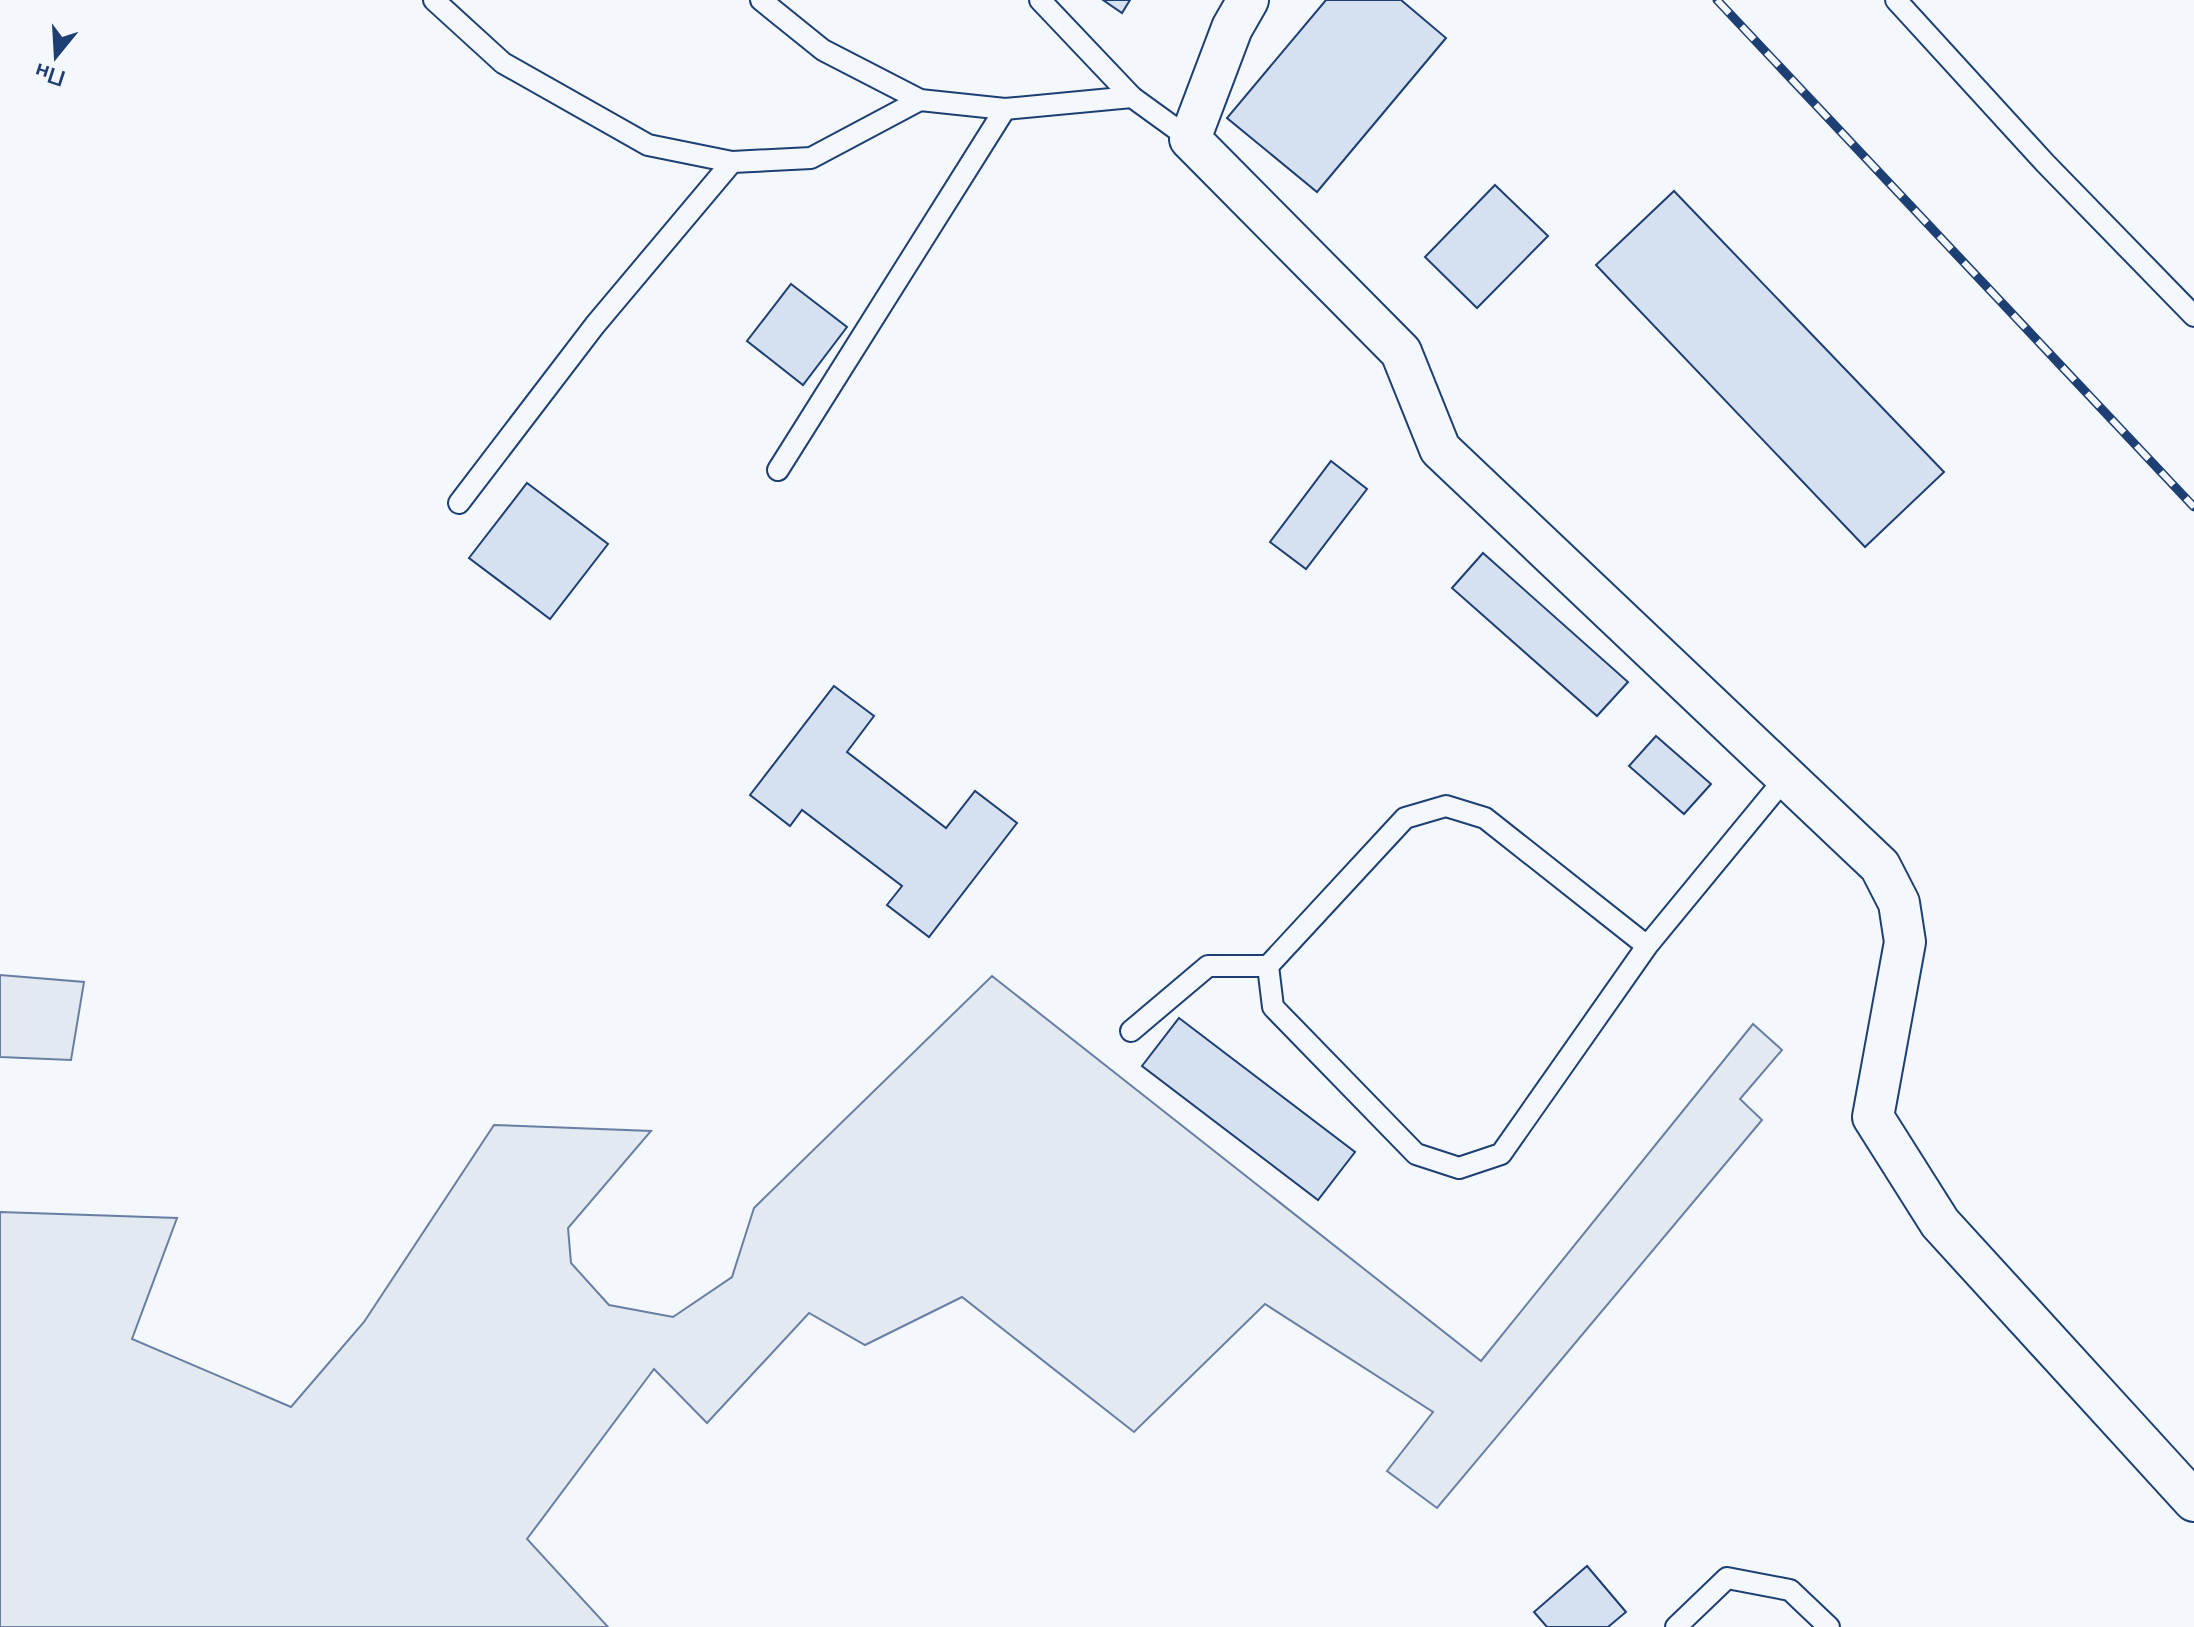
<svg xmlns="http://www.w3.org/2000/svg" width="2194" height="1627" font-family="Mulish,sans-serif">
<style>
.green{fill:#e3e9f0;stroke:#687fa3;stroke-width:2}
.building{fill:#d5e0f0;stroke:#1d3f73;stroke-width:2}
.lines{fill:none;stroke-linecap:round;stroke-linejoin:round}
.service-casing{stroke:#1d3f73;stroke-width:24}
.minor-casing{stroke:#1d3f73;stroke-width:44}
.service{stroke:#f4f7fb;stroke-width:20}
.minor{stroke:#f4f7fb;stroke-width:40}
.rail-casing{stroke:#1d3f73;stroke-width:9}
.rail{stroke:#f4f7fb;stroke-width:6;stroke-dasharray:18;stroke-linecap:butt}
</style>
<rect width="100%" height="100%" fill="#f4f7fb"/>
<g class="green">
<path d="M 0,975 L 84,982 L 71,1060 L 0,1057 Z"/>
<path d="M 992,976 L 1481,1361 L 1753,1024 L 1782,1050 L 1740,1099 L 1762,1120 L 1437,1508 L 1387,1471 L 1433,1412 L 1265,1304 L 1134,1432 L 962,1297 L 865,1345 L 809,1313 L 707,1423 L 654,1369 L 527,1539 L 608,1627 L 0,1627 L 0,1212 L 177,1218 L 132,1339 L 291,1407 L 364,1322 L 494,1125 L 651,1131 L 568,1228 L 571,1263 L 609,1305 L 673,1317 L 732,1277 L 754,1208 Z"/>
</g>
<g class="building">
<path d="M 1103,0 L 1130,0 L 1122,13 Z"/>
<path d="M 1326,0 L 1401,0 L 1446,38 L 1317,192 L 1227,118 Z"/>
<path d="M 1495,185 L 1548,236 L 1477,308 L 1425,257 Z"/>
<path d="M 1674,191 L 1944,472 L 1865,547 L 1596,265 Z"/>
<path d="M 791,284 L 847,327 L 803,385 L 747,341 Z"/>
<path d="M 1331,461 L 1367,489 L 1306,569 L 1270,542 Z"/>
<path d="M 527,483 L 608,544 L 550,619 L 469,558 Z"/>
<path d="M 1483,553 L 1628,682 L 1597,716 L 1452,588 Z"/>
<path d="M 834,686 L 874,716 L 847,752 L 946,828 L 975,791 L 1017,823 L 929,937 L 887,905 L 902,886 L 802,810 L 790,826 L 750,795 Z"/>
<path d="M 1656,736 L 1711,784 L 1684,814 L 1629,766 Z"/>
<path d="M 1179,1018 L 1355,1152 L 1318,1200 L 1142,1066 Z"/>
<path d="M 1587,1566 L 1626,1612 L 1608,1627 L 1547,1627 L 1534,1612 Z"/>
</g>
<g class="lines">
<defs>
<g id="service">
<path d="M 434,0 L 503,63 L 648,145 L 732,162 L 811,158 L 920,100"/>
<path d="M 761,0 L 823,50 L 920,100 L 1005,109 L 1132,97"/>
<path d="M 1040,0 L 1132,97 L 1190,139"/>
<path d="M 1896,0 L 2045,163 L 2194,316"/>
<path d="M 778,470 L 1005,109"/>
<path d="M 459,503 L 595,325 L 732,162"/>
<path d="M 1647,946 L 1485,818 L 1446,806 L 1405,818 L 1268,966 L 1273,1007 L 1416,1154 L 1459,1168 L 1501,1154 L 1647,946 L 1786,777"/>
<path d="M 1131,1031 L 1208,966 L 1268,966"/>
<path d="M 1676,1627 L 1727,1578 L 1790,1590 L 1829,1627"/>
</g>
<path id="minor" d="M 1248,0 L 1232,28 L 1190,139 L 1401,352 L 1440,449 L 1880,866 L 1899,903 L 1905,942 L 1873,1117 L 1940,1223 L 2194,1501"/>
</defs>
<use href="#service" class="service-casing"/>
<use href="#minor" class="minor-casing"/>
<use href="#service" class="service"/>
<use href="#minor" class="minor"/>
<defs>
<path id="rail" d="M 1717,0 L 2194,507"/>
</defs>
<use href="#rail" class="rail-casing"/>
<use href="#rail" class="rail"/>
</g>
<g transform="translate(56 56) rotate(198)" stroke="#f4f7fb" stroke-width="6" paint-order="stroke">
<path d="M0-6L14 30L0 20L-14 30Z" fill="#1d3f73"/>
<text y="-12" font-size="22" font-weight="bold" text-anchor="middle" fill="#1d3f73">Пн</text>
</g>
</svg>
